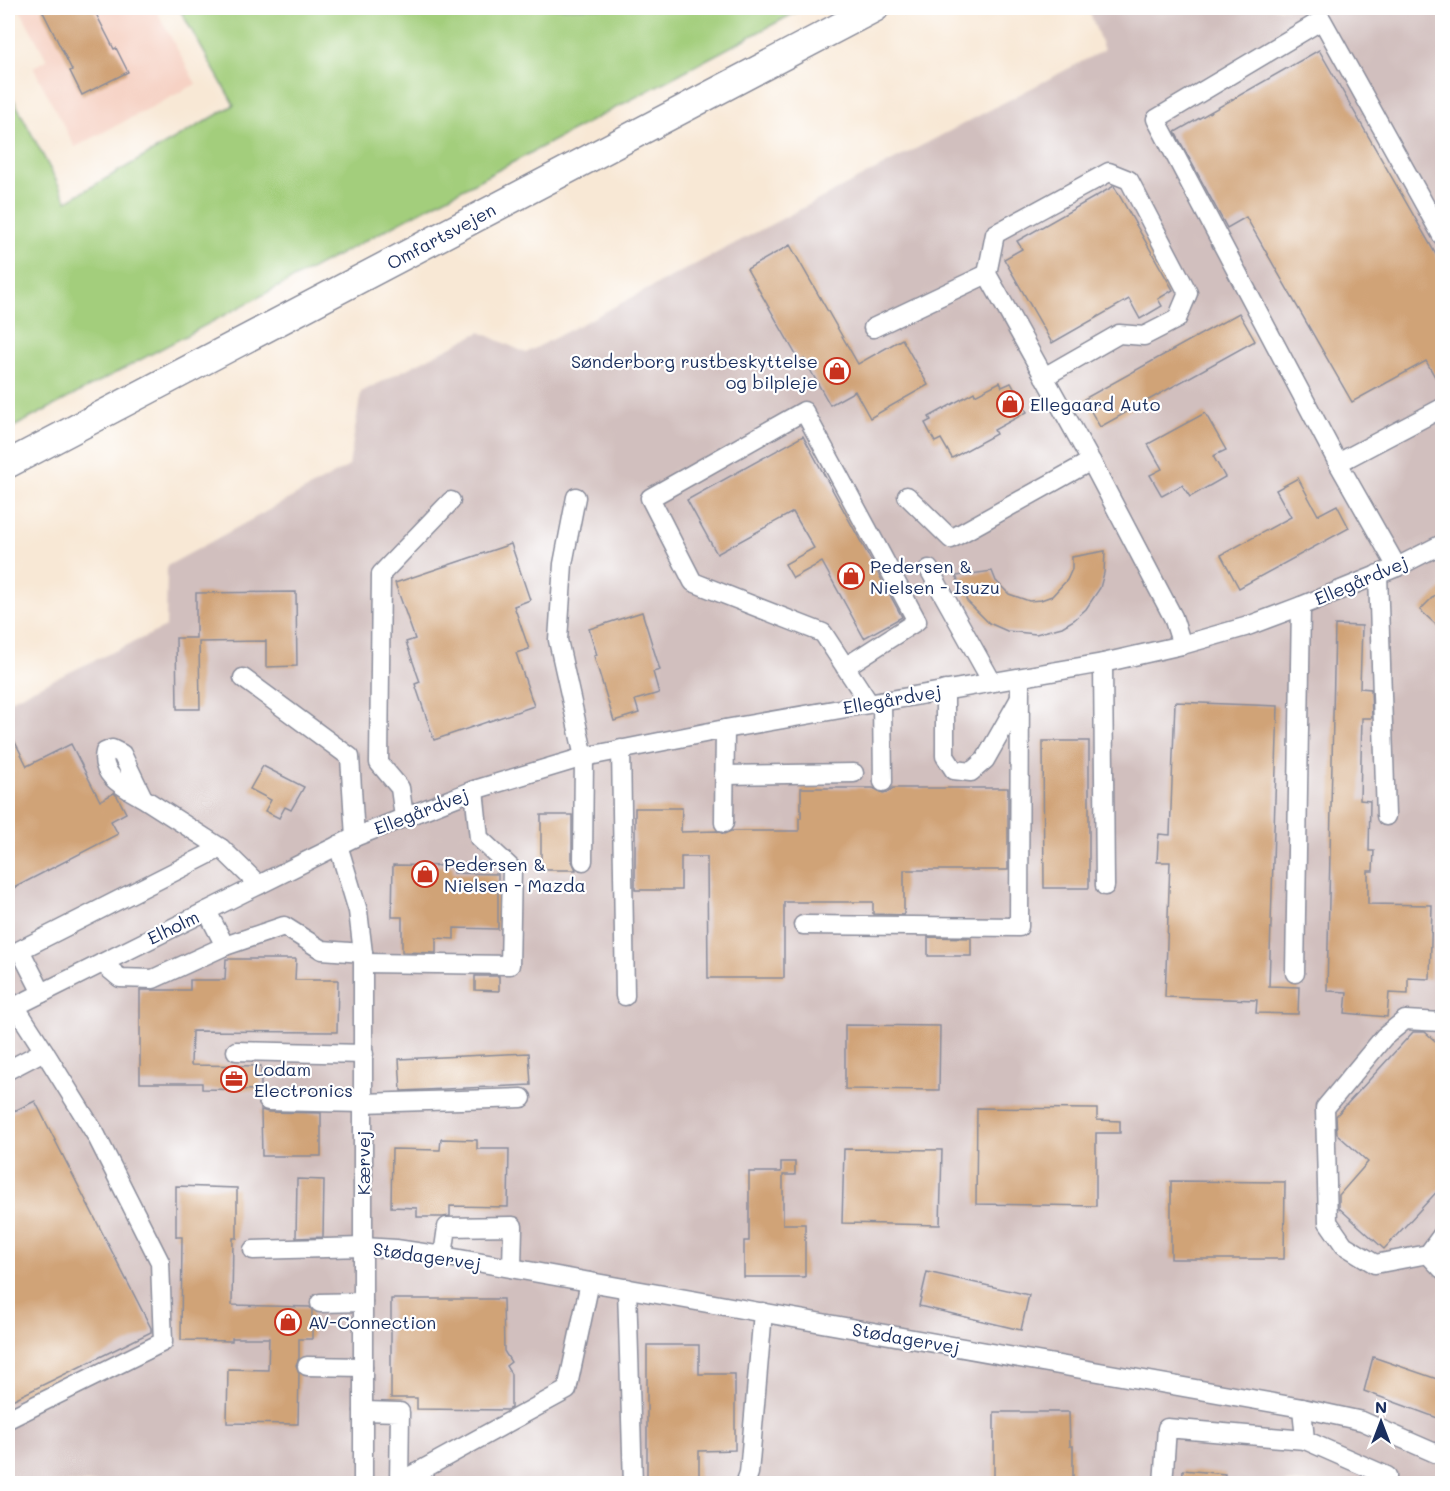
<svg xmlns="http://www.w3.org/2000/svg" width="1450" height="1491" font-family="Mali,sans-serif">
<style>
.built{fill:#f6d2c4}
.industrial{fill:#d1bfbe}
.green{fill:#a3ce7b;stroke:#5f7e6c;stroke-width:1.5}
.building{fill:#d0a377}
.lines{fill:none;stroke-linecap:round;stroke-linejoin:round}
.minor-casing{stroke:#8a8c9a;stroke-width:21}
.highway-casing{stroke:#8a8c9a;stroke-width:30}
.minor{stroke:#fff;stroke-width:18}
.highway{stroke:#fff;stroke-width:27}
.labels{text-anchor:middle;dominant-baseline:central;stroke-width:4.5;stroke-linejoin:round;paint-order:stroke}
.street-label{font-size:18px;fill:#1b2f5e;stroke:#fff}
.poi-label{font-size:18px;fill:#1b2f5e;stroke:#fff;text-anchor:start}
</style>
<rect width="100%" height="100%" fill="#fff"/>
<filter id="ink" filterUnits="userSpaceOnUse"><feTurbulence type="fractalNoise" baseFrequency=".0167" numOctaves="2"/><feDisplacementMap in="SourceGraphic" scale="12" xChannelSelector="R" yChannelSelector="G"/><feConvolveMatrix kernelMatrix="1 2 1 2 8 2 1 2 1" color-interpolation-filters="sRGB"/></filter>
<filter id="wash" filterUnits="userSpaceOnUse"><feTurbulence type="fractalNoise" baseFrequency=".008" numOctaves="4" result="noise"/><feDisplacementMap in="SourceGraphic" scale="24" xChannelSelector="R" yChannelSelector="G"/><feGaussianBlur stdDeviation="1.35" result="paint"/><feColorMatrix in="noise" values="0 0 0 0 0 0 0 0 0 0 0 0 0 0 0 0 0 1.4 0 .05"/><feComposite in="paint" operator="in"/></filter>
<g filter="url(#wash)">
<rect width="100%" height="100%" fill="#f8e8d5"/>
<path class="built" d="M 19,8 L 155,8 L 196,84 L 75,147 L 33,67 L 47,60 Z"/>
<path class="industrial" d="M 1088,8 L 1442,8 L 1442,1483 L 8,1483 L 8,701 L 166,627 L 167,566 L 349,466 L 361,392 L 480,332 L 526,353 L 1104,50 Z"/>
<path class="green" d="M 179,8 L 804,8 L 8,430 L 8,89 L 67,201 L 234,105 Z"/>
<g id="blocks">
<g class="building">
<path d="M 41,8 L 93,8 L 114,49 L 116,48 L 128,72 L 82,95 L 70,71 L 72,70 Z"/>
<path d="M 1319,50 L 1443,267 L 1443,391 L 1426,361 L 1352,402 L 1246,217 L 1227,228 L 1175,132 Z"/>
<path d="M 1114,186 L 1173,290 L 1158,299 L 1162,306 L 1140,319 L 1129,299 L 1052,343 L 1004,259 L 1022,249 L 1017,241 Z"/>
<path d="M 790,245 L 858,364 L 902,339 L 928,385 L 870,418 L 855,391 L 830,405 L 804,359 L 800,362 L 747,269 Z"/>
<path d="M 1239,313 L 1255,341 L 1100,427 L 1084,399 Z"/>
<path d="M 1000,382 L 1002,387 L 1011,383 L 1027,412 L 994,430 L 996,434 L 952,458 L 941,439 L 935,442 L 925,423 L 931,420 L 929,417 L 974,392 L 975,395 Z"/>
<path d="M 1205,413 L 1226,450 L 1213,456 L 1225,477 L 1190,497 L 1182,485 L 1162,496 L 1150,475 L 1162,469 L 1148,444 Z"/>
<path d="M 803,436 L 902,617 L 864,638 L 822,562 L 793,578 L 785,564 L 814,548 L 793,512 L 717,554 L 687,500 Z"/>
<path d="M 1298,478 L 1318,515 L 1337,505 L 1349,528 L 1239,588 L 1221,555 L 1291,517 L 1276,490 Z"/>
<path d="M 511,544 L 530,600 L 514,606 L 529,649 L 516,653 L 534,706 L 434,740 L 415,684 L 420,682 L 406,642 L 415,639 L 395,583 Z"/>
<path d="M 1105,551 L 1104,573 L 1100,588 L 1086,609 L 1074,620 L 1062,627 L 1036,634 L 1007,631 L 989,623 L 967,601 L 956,576 L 992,571 L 996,581 L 1009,594 L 1029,601 L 1041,600 L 1052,596 L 1067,580 L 1072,569 L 1072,557 Z"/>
<path d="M 1443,587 L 1443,631 L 1420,610 Z"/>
<path d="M 296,592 L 297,666 L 266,667 L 266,641 L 199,642 L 200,709 L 177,709 L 176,638 L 196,638 L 196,593 Z"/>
<path d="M 642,612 L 660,670 L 653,672 L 659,693 L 635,700 L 639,713 L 614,721 L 594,656 L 597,655 L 589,629 Z"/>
<path d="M 1335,625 L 1362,626 L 1360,688 L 1371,689 L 1372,718 L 1362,718 L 1360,800 L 1370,801 L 1369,851 L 1374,851 L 1373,871 L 1368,871 L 1368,904 L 1432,905 L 1430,979 L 1408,978 L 1408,994 L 1389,993 L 1387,1017 L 1345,1013 L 1347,992 L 1327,991 Z"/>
<path d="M 1175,702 L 1278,706 L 1269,986 L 1299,987 L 1298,1014 L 1256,1013 L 1257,1000 L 1165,997 L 1170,862 L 1157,862 L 1158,842 L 1159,834 L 1170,835 Z"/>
<path d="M 8,728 L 27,766 L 71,744 L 100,801 L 114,793 L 117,796 L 126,813 L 111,821 L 118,834 L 8,891 Z"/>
<path d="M 1043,741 L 1089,741 L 1089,888 L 1044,888 Z"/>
<path d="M 263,766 L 304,787 L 291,810 L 285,807 L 279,818 L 265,811 L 271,800 L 250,789 Z"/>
<path d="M 801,788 L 873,788 L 883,793 L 888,792 L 893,788 L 1008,788 L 1008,870 L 904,870 L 904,915 L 873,914 L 873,902 L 784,902 L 784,978 L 708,978 L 707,857 L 681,857 L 681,890 L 635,890 L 635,808 L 682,808 L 681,832 L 717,831 L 724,834 L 731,831 L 799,831 L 799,818 L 801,818 Z"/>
<path d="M 541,815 L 572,815 L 572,861 L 576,870 L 541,870 Z"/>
<path d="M 393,865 L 453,866 L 453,873 L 498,874 L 498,929 L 454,928 L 454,939 L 436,938 L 436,953 L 402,952 L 402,917 L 392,917 Z"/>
<path d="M 928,937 L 971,938 L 971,956 L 928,956 Z"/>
<path d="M 226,959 L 296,959 L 295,980 L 338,980 L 337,1032 L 192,1031 L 191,1065 L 261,1066 L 261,1090 L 202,1089 L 202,1083 L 140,1083 L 140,990 L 190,990 L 190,980 L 225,980 Z"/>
<path d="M 475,976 L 499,976 L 499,991 L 475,990 Z"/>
<path d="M 845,1025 L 940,1026 L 939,1090 L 845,1089 Z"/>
<path d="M 1413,1032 L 1425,1032 L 1443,1048 L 1443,1185 L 1384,1249 L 1339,1208 L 1339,1195 L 1368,1162 L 1337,1134 L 1336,1116 Z"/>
<path d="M 529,1053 L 531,1085 L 401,1091 L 399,1059 Z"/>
<path d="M 35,1101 L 151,1328 L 151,1332 L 8,1402 L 8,1114 Z"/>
<path d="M 977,1108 L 1097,1109 L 1097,1120 L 1120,1121 L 1120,1133 L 1096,1133 L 1096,1206 L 976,1204 Z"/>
<path d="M 261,1110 L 268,1112 L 321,1113 L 321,1156 L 262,1156 Z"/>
<path d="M 441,1139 L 477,1140 L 477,1149 L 509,1149 L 508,1207 L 450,1206 L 450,1216 L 443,1217 L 417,1217 L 417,1208 L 391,1207 L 392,1149 L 440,1150 Z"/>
<path d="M 844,1149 L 942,1150 L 940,1225 L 842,1223 Z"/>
<path d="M 781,1162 L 795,1162 L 795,1175 L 783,1175 L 783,1224 L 805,1224 L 805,1277 L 744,1277 L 744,1241 L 749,1241 L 749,1172 L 781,1172 Z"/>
<path d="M 297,1179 L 324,1180 L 323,1237 L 296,1238 Z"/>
<path d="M 1171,1181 L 1285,1182 L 1284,1259 L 1171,1259 Z"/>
<path d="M 176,1186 L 237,1188 L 237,1238 L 233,1238 L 232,1305 L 310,1307 L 312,1310 L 312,1339 L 299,1339 L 299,1358 L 296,1365 L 299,1373 L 298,1424 L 227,1423 L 228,1369 L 268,1370 L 269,1338 L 232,1338 L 232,1341 L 181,1340 L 182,1237 L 176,1237 Z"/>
<path d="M 927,1272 L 1029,1295 L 1021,1330 L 919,1306 Z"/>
<path d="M 391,1299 L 503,1299 L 504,1351 L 511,1362 L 506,1366 L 511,1374 L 511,1408 L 507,1410 L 417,1409 L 417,1398 L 391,1398 Z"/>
<path d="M 647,1345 L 699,1345 L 699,1374 L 735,1374 L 735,1450 L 699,1451 L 699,1484 L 647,1484 Z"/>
<path d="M 1373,1357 L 1443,1381 L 1443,1420 L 1364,1391 Z"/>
<path d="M 994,1412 L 1069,1412 L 1070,1446 L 1073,1446 L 1073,1484 L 994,1484 Z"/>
<path d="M 1183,1470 L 1225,1474 L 1224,1484 L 1182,1484 Z"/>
</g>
</g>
</g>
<g filter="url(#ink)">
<use href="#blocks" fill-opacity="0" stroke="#8a8c9a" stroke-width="1.5"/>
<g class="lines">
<defs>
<g id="minor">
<path d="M 873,328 L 987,274"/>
<path d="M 1044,377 L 1119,334 L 1144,336 L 1177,319 L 1188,293 L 1129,180 L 1109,172 L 995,234 L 987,274 L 1091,461 L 1173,617 L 1182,645"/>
<path d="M 1338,463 L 1442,408"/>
<path d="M 907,496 L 951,539 L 1091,461"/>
<path d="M 576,497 L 563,564 L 558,640 L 584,757 L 583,861"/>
<path d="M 1397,567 L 1338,463 L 1156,119 L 1322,20 L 1442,236"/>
<path d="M 929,569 L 992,682"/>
<path d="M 1378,574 L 1386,816"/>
<path d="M 1103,663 L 1105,886"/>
<path d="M 845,667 L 917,621 L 804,411 L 650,498 L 693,582 L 823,633 L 869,703"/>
<path d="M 243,678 L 350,757 L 355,837"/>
<path d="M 945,690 L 945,756 L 954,770 L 971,772 L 985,760 L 1019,700"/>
<path d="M 882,702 L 883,782"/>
<path d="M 621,749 L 625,996"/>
<path d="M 724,775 L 854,773"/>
<path d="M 143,798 C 126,788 99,776 105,752 L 112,749 L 122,754 L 143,798 L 221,848 L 259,885"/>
<path d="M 404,817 L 400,788 L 379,763 L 381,574 L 451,501"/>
<path d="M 724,823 L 725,729"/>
<path d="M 338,845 L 358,911 L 363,953 L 363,1484"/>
<path d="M 803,925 L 1019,927 L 1020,678"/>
<path d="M 225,946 L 284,926 L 322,950 L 363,953"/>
<path d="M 102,963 L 120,978 L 153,979 L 225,946 L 207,911"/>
<path d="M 364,963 L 510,965 L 512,869 L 479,838 L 474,790"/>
<path d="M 1295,973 L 1301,606"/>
<path d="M 42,993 L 20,950 L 221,848"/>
<path d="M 8,1010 L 355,837 L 474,790 L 584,757 L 725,729 L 1103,663 L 1182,645 L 1245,627 L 1301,606 L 1397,567 L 1442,544"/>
<path d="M 1442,1022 L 1405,1020 L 1384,1037 L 1325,1108 L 1328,1222 L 1344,1245 L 1375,1264 L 1428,1254 L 1442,1235"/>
<path d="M 236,1051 L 364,1054"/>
<path d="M 8,1070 L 44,1051 L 15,1006"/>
<path d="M 268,1101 L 363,1103 L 522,1098"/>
<path d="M 253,1250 L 363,1247 L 396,1249 L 443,1256 L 1302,1408 L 1362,1421 L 1442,1456"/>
<path d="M 1428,1254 L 1442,1269"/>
<path d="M 443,1256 L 447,1227 L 513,1226 L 512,1268"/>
<path d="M 627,1288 L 633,1484"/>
<path d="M 320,1303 L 363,1302"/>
<path d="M 307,1366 L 363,1367"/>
<path d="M 1302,1408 L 1305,1440 L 1387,1476 L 1387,1484"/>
<path d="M 363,1411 L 400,1412 L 399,1484"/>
<path d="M 8,1419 L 163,1342 L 160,1262 L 96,1135 L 44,1051"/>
<path d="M 396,1484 L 567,1390 L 590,1282"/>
<path d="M 745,1484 L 749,1473 L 763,1312"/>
<path d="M 1163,1484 L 1167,1428 L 1305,1440"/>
</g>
<path id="highway" d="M 8,464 L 875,8"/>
</defs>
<use href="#minor" class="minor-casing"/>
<use href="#highway" class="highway-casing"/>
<use href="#minor" class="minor"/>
<use href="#highway" class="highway"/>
</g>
</g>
<defs>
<symbol id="shop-ring" viewBox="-11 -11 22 22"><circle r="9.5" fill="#fff" stroke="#c8321e" stroke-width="1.5"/><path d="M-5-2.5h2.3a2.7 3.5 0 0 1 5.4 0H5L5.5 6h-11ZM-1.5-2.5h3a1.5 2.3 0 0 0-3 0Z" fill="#c8321e"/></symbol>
<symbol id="office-ring" viewBox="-11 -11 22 22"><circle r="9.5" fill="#fff" stroke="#c8321e" stroke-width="1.5"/><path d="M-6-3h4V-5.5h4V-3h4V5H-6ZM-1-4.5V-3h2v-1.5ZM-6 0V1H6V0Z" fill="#c8321e"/></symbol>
</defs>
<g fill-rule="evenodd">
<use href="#shop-ring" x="822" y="356" width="30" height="30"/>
<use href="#shop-ring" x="995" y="389" width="30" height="30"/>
<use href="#shop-ring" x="836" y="561" width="30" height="30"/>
<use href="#shop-ring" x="410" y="859" width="30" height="30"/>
<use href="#office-ring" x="219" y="1064" width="30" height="30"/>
<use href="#shop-ring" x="273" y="1307" width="30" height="30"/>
</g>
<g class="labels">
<g class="street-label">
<text transform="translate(441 236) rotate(-28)">Omfartsvejen</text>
<text transform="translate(1361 580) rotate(-23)">Ellegårdvej</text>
<text transform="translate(892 699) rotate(-10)">Ellegårdvej</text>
<text transform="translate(421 811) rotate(-21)">Ellegårdvej</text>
<text transform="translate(173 927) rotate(-26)">Elholm</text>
<text transform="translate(363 1163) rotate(-90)">Kærvej</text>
<text transform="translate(427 1256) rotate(8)">Stødagervej</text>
<text transform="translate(906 1338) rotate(10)">Stødagervej</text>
</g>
<g class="poi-label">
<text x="818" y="361" text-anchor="end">Sønderborg rustbeskyttelse<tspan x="818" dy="21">og bilpleje</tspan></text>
<text x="1030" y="404">Ellegaard Auto</text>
<text x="870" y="566">Pedersen &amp;<tspan x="870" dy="21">Nielsen - Isuzu</tspan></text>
<text x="444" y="864">Pedersen &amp;<tspan x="444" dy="21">Nielsen - Mazda</tspan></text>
<text x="254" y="1069">Lodam<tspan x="254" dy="21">Electronics</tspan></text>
<text x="308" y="1322">AV-Connection</text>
</g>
</g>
<rect width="1450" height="1491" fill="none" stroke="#fff" stroke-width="30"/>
<g transform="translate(1381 1422)" stroke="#ffffff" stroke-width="4.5" paint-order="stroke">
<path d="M0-4.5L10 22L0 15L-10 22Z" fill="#1b2f5e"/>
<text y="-9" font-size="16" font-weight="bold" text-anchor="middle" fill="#1b2f5e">N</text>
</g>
</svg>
